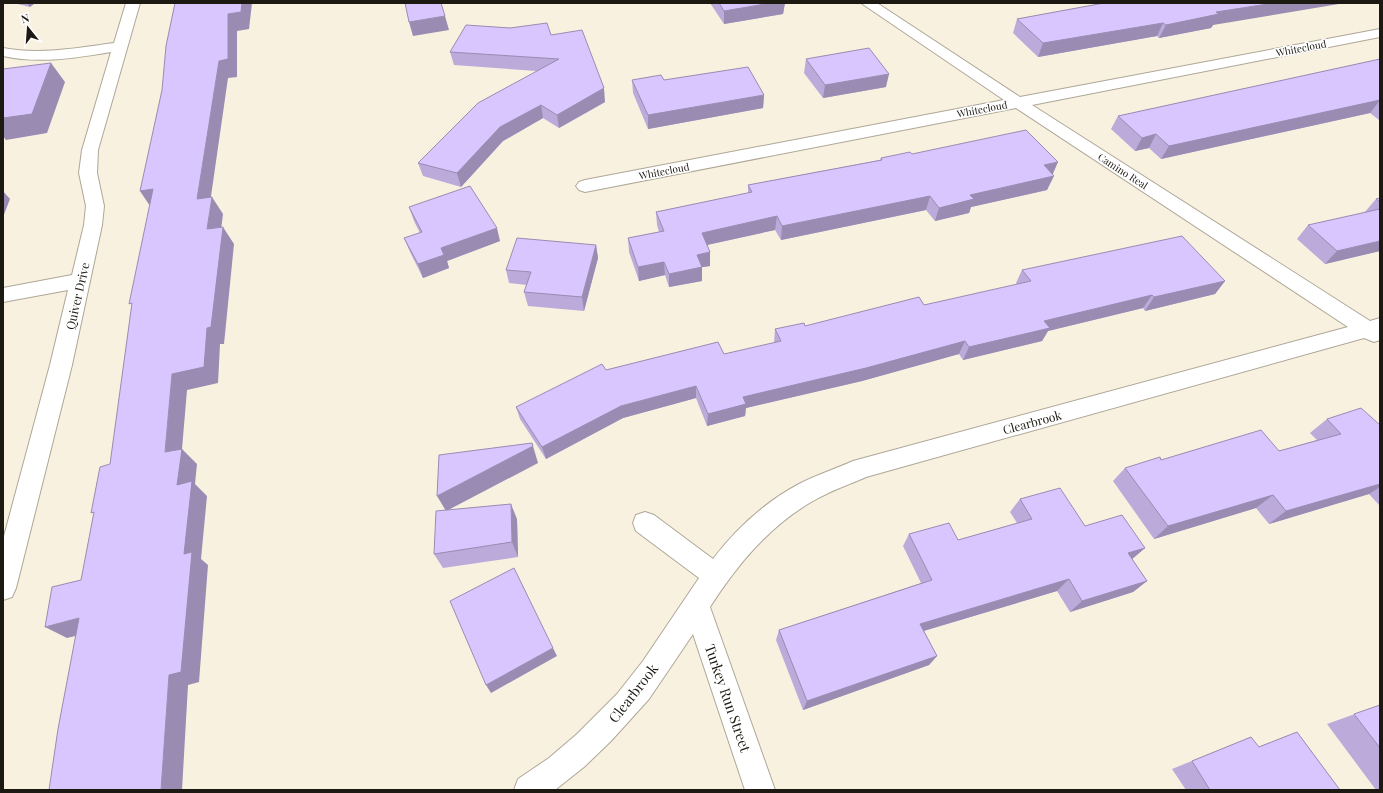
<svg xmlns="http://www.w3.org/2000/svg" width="1383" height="793" font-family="'Playfair Display',serif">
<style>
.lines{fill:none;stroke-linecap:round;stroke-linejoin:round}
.minor-casing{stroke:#aea797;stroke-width:2}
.minor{fill:#fff;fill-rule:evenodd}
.wall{fill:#bbaada}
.shaded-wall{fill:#998bb2}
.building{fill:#dac6fe;stroke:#998bb2}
.labels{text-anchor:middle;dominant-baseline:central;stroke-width:3;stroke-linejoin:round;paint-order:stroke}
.far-street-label{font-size:10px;fill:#1c1913;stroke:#fff}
.street-label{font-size:12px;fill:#1c1913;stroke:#fff}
.near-street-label{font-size:14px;fill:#1c1913;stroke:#fff}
</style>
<rect width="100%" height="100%" fill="#f9f1e0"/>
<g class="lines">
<defs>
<g id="minor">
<path d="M 126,3 L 140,3 L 98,150 L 97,173 L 104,206 L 102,225 L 72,365 L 16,588 L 12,597 L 3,600 L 3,540 L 50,365 L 68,290 L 3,302 L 3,288 L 72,275 L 84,225 L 86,206 L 79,173 L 82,150 L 111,52 C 75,58 39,64 3,56 L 3,48 C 40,55 77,48 114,43 Z"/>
<path d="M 861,3 L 877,3 L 1020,97 L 1380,29 L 1380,37 L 1032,105 L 1370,321 L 1380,318 L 1380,340 L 1374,342 L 1364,338 L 866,477 C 848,485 830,491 813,501 C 769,526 737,565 710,607 L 775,790 L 745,790 L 693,634 L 649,699 L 611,741 L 584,767 L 555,790 L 514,790 L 518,779 L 549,758 L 577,734 L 617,694 L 643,661 L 699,578 L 636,531 L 633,523 L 636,515 L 645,512 L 654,515 L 713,559 C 736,529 765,502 799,484 C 816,475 835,469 853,461 L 1348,327 L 1016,108 L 585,192 L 579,190 L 576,186 L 579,182 L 585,180 L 1004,100 Z"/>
</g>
</defs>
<use href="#minor" class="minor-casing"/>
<use href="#minor" class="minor"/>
</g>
<g class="wall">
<path d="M 13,3 L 35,3 L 30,7 Z"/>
<path d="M 710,3 L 785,3 L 783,14 L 724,24 Z"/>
<path d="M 1104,3 L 1213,25 L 1211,28 L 1159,38 L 1157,36 L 1038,57 L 1013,33 L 1017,19 Z"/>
<path d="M 551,35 L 605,102 L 559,128 L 543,118 L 503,141 L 461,187 L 423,176 L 418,163 L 537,71 L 454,65 L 450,52 Z"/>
<path d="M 806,59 L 886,87 L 823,98 L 804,73 Z"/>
<path d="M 1380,59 L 1380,120 L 1379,120 L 1370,113 L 1161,159 L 1149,148 L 1135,151 L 1111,129 L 1118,116 Z"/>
<path d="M 632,80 L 664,80 L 764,95 L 763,108 L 648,129 L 633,93 Z"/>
<path d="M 912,154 L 1052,175 L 1047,190 L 971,207 L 969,213 L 935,221 L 926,210 L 781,240 L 775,230 L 707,245 L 710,252 L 710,266 L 702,267 L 702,281 L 669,287 L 665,275 L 639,281 L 629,252 L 628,238 L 659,232 L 657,225 L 656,212 L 748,193 L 748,185 L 880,160 L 881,158 Z"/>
<path d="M 1380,198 L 1380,251 L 1325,264 L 1297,239 L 1308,225 L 1364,213 L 1376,199 Z"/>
<path d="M 409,207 L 500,241 L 447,261 L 449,268 L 423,278 L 410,252 L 404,238 L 420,233 L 414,221 Z"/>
<path d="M 596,245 L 598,258 L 584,311 L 528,306 L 524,292 L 527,285 L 509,283 L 506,270 Z"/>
<path d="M 1022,270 L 1225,281 L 1215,294 L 1145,311 L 1143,308 L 1048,331 L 1042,341 L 963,360 L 959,354 L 862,381 L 746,408 L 745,416 L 707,426 L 696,398 L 623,418 L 546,459 L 520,419 L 516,407 L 606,370 L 724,354 L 774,343 L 775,329 L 805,326 L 924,305 L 1017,285 L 1016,283 Z"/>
<path d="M 1327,419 L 1380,425 L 1380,506 L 1369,494 L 1269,524 L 1256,508 L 1154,539 L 1113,481 L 1125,468 L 1161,460 L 1279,451 L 1317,440 L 1310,433 Z"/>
<path d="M 538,463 L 448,510 L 517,519 L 518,557 L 443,568 L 434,554 L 446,510 Z"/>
<path d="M 1020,499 L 1085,526 L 1145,548 L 1132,559 L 1147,581 L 1133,592 L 1070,612 L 1057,591 L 924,631 L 937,656 L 929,665 L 803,710 L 776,640 L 779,630 L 921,583 L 903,546 L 909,534 L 958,540 L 1017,523 L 1010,512 Z"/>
<path d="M 1380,705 L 1380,790 L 1376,790 L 1327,724 Z"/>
<path d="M 1297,732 L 1340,790 L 1186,790 L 1172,769 L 1251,737 L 1258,747 Z"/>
</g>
<g class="shaded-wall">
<path d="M 27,3 L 35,3 L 30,7 Z"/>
<path d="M 242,3 L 252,3 L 249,29 L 237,31 L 237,77 L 228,78 L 208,217 L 197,199 L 219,61 L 228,14 Z"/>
<path d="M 771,3 L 785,3 L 783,14 L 724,24 L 724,11 Z"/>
<path d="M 1274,3 L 1345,3 L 1213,25 L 1211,28 L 1159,38 L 1166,25 L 1216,12 Z"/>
<path d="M 445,16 L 449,30 L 413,36 L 409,22 Z"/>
<path d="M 1163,23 L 1157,36 L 1038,57 L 1043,43 Z"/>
<path d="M 51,63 L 65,82 L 47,133 L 6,140 L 3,136 L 3,115 Z"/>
<path d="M 889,74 L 886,87 L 823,98 L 825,85 Z"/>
<path d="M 604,88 L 605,102 L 559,128 L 557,115 Z"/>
<path d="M 764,95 L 763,108 L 648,129 L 648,115 Z"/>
<path d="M 1380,100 L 1370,113 L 1161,159 L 1169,146 Z"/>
<path d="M 541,105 L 543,118 L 503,141 L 461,187 L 457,173 L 500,127 Z"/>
<path d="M 1156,134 L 1149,148 L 1135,151 L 1142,138 Z"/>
<path d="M 1058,162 L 1052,176 L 1044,165 Z"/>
<path d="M 1054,176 L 1047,190 L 971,207 L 969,213 L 935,221 L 939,208 L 970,195 Z"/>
<path d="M 153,189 L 152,209 L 140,191 Z"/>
<path d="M 3,191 L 10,199 L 3,217 Z"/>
<path d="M 930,196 L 926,210 L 781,240 L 782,226 Z"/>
<path d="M 212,197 L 223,214 L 219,246 L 207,229 Z"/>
<path d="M 777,216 L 775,230 L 702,246 L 702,233 Z"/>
<path d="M 223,227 L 234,244 L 224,344 L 220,344 L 218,383 L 187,390 L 182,449 L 197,464 L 195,484 L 207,496 L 201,559 L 208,565 L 199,682 L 188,685 L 182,790 L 161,790 L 169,675 L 184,554 L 177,485 L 165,452 L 172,374 L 207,328 Z"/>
<path d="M 497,228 L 500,241 L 447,261 L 449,268 L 423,278 L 418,264 L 441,248 Z"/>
<path d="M 1380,241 L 1380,251 L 1325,264 L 1337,251 Z"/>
<path d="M 596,245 L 598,258 L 584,311 L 582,297 Z"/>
<path d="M 710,252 L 710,266 L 697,268 L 697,255 Z"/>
<path d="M 664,262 L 665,275 L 639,281 L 638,267 Z"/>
<path d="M 702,267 L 702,281 L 669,287 L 669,274 Z"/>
<path d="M 1225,281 L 1215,294 L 1145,311 L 1154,297 Z"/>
<path d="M 1152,295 L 1143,308 L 1048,331 L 1042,341 L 963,360 L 969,347 L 1044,321 Z"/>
<path d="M 965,341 L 959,354 L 862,381 L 746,408 L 745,416 L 707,426 L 708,414 L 743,397 Z"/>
<path d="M 696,386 L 696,398 L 623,418 L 546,459 L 542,447 L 621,406 Z"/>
<path d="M 533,446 L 538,463 L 446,511 L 437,496 Z"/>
<path d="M 1380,484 L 1380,487 L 1369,494 L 1269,524 L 1286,511 Z"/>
<path d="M 1273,495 L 1256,508 L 1154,539 L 1168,526 Z"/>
<path d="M 511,504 L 517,519 L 518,557 L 512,542 Z"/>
<path d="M 1145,548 L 1131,560 L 1128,553 Z"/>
<path d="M 1069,579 L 1057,591 L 913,634 L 920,624 Z"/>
<path d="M 1147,581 L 1133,592 L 1070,612 L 1082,601 Z"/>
<path d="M 79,618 L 100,630 L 67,638 L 45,627 Z"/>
<path d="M 553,648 L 557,656 L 491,693 L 486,685 Z"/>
<path d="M 937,656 L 929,665 L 803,710 L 807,701 Z"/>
</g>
<g class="building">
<path d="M 175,3 L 242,3 L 241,12 L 228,14 L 228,59 L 219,61 L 197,199 L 212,197 L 207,229 L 223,227 L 211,327 L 207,328 L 204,367 L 172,374 L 165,452 L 182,449 L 177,485 L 192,481 L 184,554 L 192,552 L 181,672 L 169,675 L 161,790 L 49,790 L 58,729 L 79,618 L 45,627 L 52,587 L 81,580 L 94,512 L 91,513 L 100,467 L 110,464 L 132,303 L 129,304 L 153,189 L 140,191 L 162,90 L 166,46 Z"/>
<path d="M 405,3 L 441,3 L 445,16 L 409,22 Z"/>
<path d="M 719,3 L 771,3 L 724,11 Z"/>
<path d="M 1104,3 L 1274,3 L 1216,12 L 1219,14 L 1166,25 L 1163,23 L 1043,43 L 1017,19 Z"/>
<path d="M 547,23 L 551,35 L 582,30 L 604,88 L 557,115 L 541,105 L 500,127 L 457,173 L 418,163 L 478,103 L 559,59 L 450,52 L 466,25 L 510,28 Z"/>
<path d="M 869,48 L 889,74 L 825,85 L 806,59 Z"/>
<path d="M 1380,59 L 1380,100 L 1169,146 L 1156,134 L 1142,138 L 1118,116 Z"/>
<path d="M 51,63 L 32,114 L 3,118 L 3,69 Z"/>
<path d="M 748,67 L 764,95 L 648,115 L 632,80 L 661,75 L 664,80 Z"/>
<path d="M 1026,130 L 1058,162 L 1044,165 L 1054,176 L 970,195 L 974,199 L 939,208 L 930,196 L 782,226 L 777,216 L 702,233 L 710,252 L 697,255 L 702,267 L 669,274 L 664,262 L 638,267 L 628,238 L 664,231 L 656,212 L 752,192 L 748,185 L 882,160 L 881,158 L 910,152 L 912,154 Z"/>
<path d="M 470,186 L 497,228 L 441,248 L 444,255 L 418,264 L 404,238 L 422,232 L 409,207 Z"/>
<path d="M 1380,198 L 1380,202 L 1376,199 Z"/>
<path d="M 1380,209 L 1380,241 L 1337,251 L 1308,225 Z"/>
<path d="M 1182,236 L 1225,281 L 1154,297 L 1152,295 L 1044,321 L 1050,328 L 969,347 L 965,341 L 866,368 L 743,397 L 746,404 L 708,414 L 696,386 L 621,406 L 542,447 L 516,407 L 602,364 L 606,370 L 718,342 L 724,354 L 781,341 L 775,329 L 804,323 L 805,326 L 919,297 L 924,305 L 1031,281 L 1022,270 Z"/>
<path d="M 517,238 L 596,245 L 582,297 L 524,292 L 531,272 L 506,270 Z"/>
<path d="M 1361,408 L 1380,425 L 1380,484 L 1286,511 L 1273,495 L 1168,526 L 1125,468 L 1160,457 L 1161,460 L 1261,430 L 1279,451 L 1341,434 L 1327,419 Z"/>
<path d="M 532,443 L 533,446 L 437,496 L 439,455 Z"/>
<path d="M 1060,488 L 1085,526 L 1122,515 L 1145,548 L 1128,553 L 1147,581 L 1082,601 L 1069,579 L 920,624 L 937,656 L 807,701 L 779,630 L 932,580 L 909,534 L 949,523 L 958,540 L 1032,519 L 1020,499 Z"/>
<path d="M 511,504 L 512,542 L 434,554 L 436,511 Z"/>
<path d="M 514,568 L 553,648 L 486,685 L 450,601 Z"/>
<path d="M 1380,705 L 1380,748 L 1354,714 Z"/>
<path d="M 1297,732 L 1340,790 L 1210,790 L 1192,761 L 1251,737 L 1259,747 Z"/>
</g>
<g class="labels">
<g class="far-street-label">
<text transform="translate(1301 48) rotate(-11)">Whitecloud</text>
<text transform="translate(982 109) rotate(-11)">Whitecloud</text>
<text transform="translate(664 171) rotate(-11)">Whitecloud</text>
<text transform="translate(1123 171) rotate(33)">Camino Real</text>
</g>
<g class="street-label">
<text transform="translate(77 296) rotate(-77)">Quiver Drive</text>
<text transform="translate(1032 422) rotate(-15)">Clearbrook</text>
</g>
<g class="near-street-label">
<text transform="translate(633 693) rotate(-52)">Clearbrook</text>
<text transform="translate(728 698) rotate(71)">Turkey Run Street</text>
</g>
</g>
<rect width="1383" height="793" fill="none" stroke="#1c1913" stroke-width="8"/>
<g transform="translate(28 28) rotate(343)" stroke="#ffffff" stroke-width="3" paint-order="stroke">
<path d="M0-3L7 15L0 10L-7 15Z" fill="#1c1913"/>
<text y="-6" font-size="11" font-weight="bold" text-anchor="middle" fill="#1c1913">N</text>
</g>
</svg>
